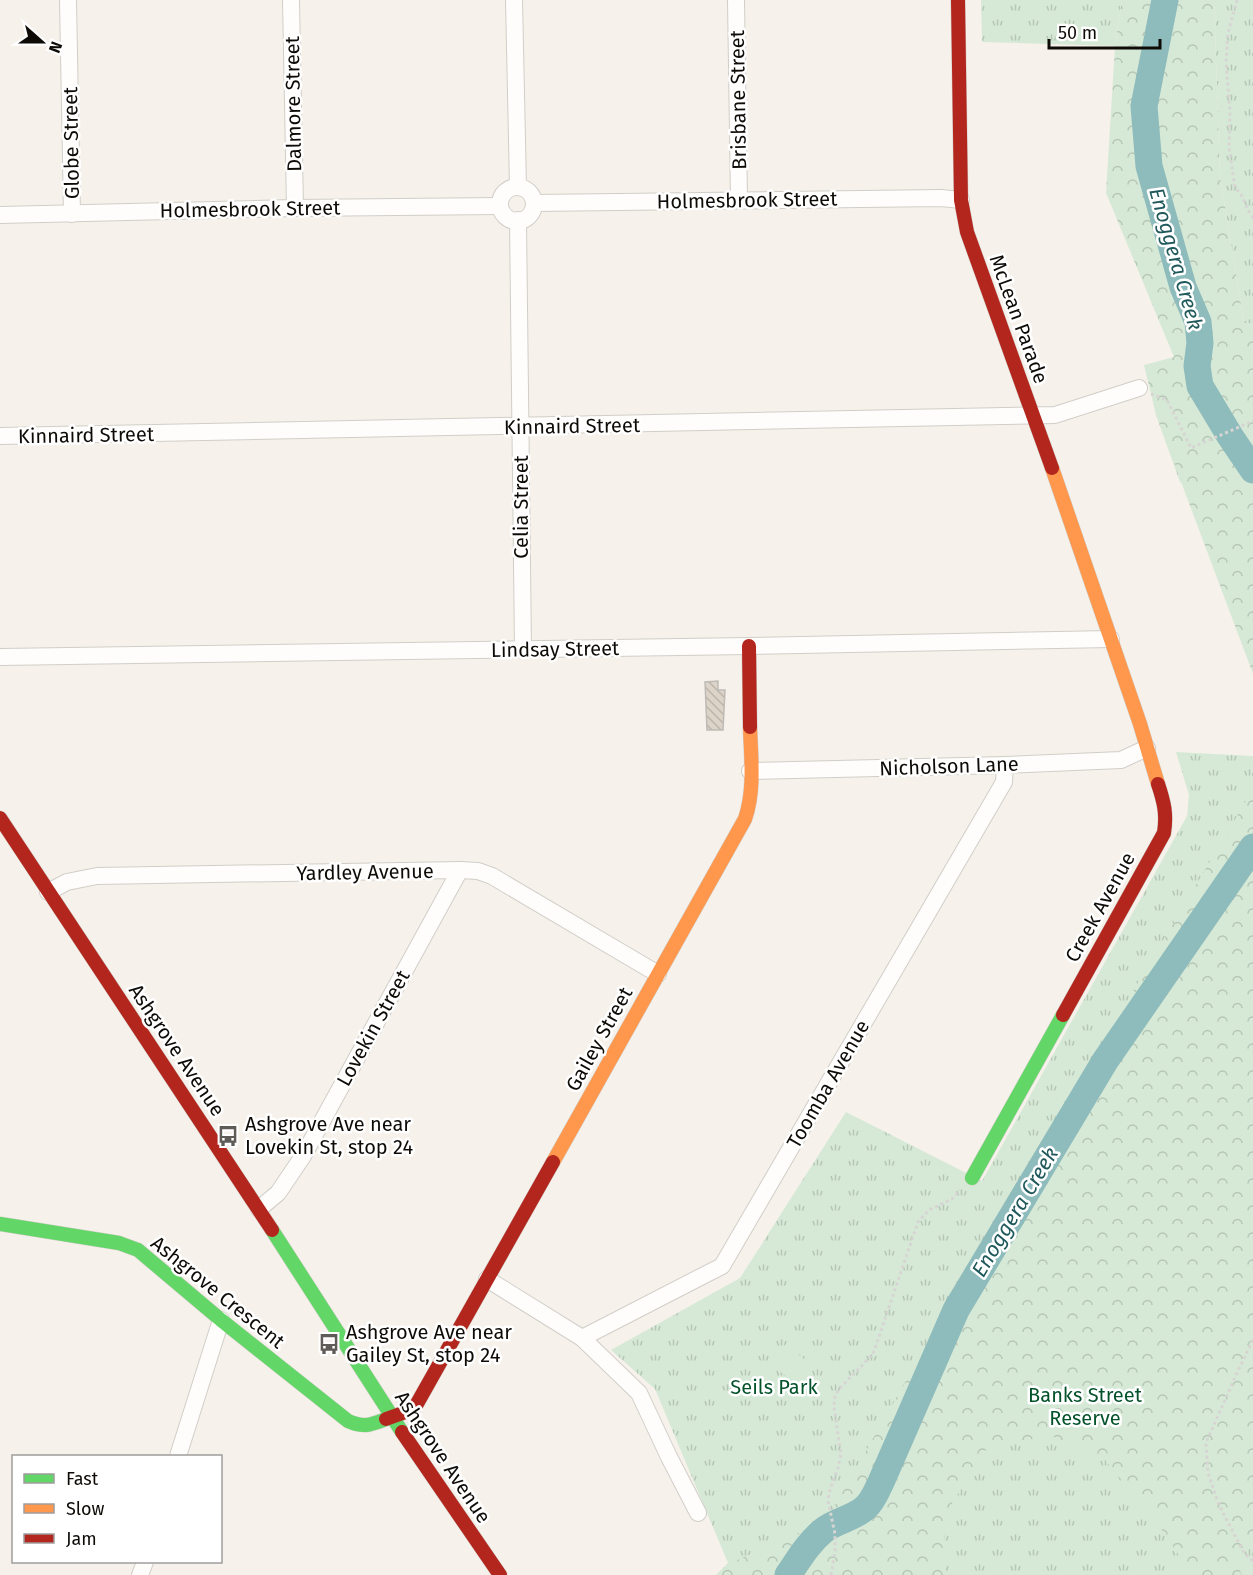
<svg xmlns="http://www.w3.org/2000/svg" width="1253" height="1575" font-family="'Fira Sans',sans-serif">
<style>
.grass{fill:url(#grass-tufts)}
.forest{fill:url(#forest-crowns)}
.pitch{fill:#d6e9d6}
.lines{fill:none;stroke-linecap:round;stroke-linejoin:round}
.river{stroke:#8ebbbb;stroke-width:27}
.building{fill:url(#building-back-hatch);stroke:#bebab5;stroke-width:1.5}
.street-casing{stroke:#d1cec8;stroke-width:18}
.fast-casing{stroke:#d1cec8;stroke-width:15}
.slow-casing{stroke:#d1cec8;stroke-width:15}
.jam-casing{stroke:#d1cec8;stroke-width:15}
.path{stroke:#d7d5d3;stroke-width:3;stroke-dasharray:3 3;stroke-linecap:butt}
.street{stroke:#fefdfc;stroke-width:16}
.fast{stroke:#63d668;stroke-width:14}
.slow{stroke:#ff974d;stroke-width:14}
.jam{stroke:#b3261e;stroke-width:14}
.labels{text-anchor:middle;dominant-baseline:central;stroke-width:5;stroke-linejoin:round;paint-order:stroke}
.street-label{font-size:20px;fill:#0e0b07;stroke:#fff}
.poi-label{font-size:20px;fill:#0e0b07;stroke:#fff;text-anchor:start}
.park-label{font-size:20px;fill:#03522a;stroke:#fff}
.water-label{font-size:21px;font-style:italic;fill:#20595b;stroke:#fff}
</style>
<defs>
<pattern id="grass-tufts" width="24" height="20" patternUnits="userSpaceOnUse" patternTransform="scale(1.5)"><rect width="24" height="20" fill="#d6e9d6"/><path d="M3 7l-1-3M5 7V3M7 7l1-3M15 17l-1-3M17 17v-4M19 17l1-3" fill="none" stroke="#b6c6b6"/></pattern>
<pattern id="forest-crowns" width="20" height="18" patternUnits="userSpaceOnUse" patternTransform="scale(1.5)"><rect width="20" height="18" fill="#d6e9d6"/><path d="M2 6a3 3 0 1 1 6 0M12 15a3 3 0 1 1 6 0" fill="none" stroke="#b6c6b6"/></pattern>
<pattern id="building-back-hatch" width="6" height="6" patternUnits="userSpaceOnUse" patternTransform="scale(1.5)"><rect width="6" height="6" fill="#dcd4c8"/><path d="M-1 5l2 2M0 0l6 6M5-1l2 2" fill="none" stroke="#bcb5aa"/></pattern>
</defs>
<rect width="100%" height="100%" fill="#f6f2eb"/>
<g class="grass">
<path d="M 981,0 L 1122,0 L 1115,46 L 982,42 Z"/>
<path d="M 1214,0 L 1253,0 L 1253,524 L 1180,482 L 1156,415 L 1244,323 L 1220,176 Z"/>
<path d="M 1176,752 L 1253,756 L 1253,1575 L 716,1575 L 728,1563 L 655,1389 L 611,1350 L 740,1278 L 846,1112 L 982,1181 L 1187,816 L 1189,795 Z"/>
</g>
<g class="forest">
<path d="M 1122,0 L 1214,0 L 1220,176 L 1244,323 L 1253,323 L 1253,674 L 1156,415 L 1144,365 L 1174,357 L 1106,193 L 1115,46 Z"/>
<path d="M 1253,789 L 1253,1545 L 1244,1553 L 1238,1566 L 1242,1575 L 1192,1575 L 1158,1524 L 1105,1460 L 1049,1435 L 984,1451 L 943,1518 L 946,1575 L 716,1575 L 728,1564 L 826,1521 L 1009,1200 Z"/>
</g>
<path class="pitch" d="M 786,1344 L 805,1360 L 789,1379 L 770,1363 Z"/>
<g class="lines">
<g class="river">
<path d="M 1165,0 L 1144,106 L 1149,166 L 1183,287 L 1198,322 L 1200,343 L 1197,366 L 1200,386 L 1230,436 L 1253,470"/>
<path d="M 788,1575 C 799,1559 809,1542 824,1530 C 837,1520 855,1518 866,1507 C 873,1501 877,1490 881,1482 L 956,1310 L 1105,1061 L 1253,847"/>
</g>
</g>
<path class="building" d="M 718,681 L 718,690 L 725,690 L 723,730 L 707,730 L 705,682 Z"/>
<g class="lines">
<defs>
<g id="street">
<path d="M 68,0 L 72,214"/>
<path d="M 291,0 L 295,208"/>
<path d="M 514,0 L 518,187"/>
<path d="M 736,0 L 739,200"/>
<circle cx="517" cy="204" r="17"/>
<path d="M 534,203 L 941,198 L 961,200"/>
<path d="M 0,215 L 295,208 L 500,206"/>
<path d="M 518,220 L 523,649"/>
<path d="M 0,436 L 1055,415 L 1139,388"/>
<path d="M 0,657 L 749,646 L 1111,639"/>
<path d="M 750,771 L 1005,765 L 1121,760 L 1147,748"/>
<path d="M 48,892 L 67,882 L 97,876 L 460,870 L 478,871 L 492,876 L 658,974"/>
<path d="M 259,1209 L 278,1193 L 303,1156 L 460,870"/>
<path d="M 487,1279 L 582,1338 L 639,1393 L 669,1457 L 698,1513"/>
<path d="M 582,1338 L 722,1266 L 1004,782 L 1005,765"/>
<path d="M 178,1456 L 221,1320"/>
<path d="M 140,1575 L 145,1562"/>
</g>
<g id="fast">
<path d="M 972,1178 L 1063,1015"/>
<path d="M 0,1224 L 119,1243 L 138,1250 L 221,1320 L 348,1421 C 364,1428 370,1425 386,1419"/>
<path d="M 272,1230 L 402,1432"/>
</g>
<g id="slow">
<path d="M 1052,468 L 1140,724 L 1158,784"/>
<path d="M 553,1162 L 745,819 C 755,790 751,758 750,727"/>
</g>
<g id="jam">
<path d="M 958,0 L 961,200 L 967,232 L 1052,468"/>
<path d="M 749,646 L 750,727"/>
<path d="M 0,818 L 272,1230"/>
<path d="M 1063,1015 L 1164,833 C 1167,814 1164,802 1158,784"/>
<path d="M 386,1419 L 414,1409 L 553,1162"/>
<path d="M 402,1432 L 500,1575"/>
</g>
</defs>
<use href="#street" class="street-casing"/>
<use href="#fast" class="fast-casing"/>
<use href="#slow" class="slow-casing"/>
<use href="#jam" class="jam-casing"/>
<g class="path">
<path d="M 1237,0 L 1228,33 L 1226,62 L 1230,113 L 1229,148 L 1235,187 L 1242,196 L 1248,210 L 1253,218"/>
<path d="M 1151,394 L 1167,400 L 1191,448 L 1253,421"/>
<path d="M 1253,1340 L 1236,1375 L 1206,1443 L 1208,1473 L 1219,1505 L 1244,1553 L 1253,1561"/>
<path d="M 831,1575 L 835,1552 L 835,1534 L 828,1501 L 829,1493 L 838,1468 L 841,1454 L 834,1407 L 835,1395 L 841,1387 L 873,1354 L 918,1222 L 929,1210 L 952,1199 L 960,1190"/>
</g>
<use href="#street" class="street"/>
<use href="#fast" class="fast"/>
<use href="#slow" class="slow"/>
<use href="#jam" class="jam"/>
</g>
<defs>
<symbol id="bus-bare" viewBox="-9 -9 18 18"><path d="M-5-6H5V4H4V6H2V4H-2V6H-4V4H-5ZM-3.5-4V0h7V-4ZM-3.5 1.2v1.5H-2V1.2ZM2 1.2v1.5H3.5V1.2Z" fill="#5f5c57" stroke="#fff" stroke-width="2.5" paint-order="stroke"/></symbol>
</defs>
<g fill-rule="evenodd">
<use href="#bus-bare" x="213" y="1121" width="30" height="30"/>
<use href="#bus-bare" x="314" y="1329" width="30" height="30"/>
</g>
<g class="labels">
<g class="street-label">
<text transform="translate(738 100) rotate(-91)">Brisbane Street</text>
<text transform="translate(293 104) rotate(-91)">Dalmore Street</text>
<text transform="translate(71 143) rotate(-91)">Globe Street</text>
<text transform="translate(747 200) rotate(-1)">Holmesbrook Street</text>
<text transform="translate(250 209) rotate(-1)">Holmesbrook Street</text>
<text transform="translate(1019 319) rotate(70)">McLean Parade</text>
<text transform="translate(572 426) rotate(-1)">Kinnaird Street</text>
<text transform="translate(86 435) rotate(-1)">Kinnaird Street</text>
<text transform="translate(521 507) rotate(-90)">Celia Street</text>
<text transform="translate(555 649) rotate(-1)">Lindsay Street</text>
<text transform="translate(949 766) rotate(-2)">Nicholson Lane</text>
<text transform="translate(365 872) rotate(-1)">Yardley Avenue</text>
<text transform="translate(1100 907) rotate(-61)">Creek Avenue</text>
<text transform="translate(373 1028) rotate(-61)">Lovekin Street</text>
<text transform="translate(599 1039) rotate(-61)">Gailey Street</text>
<text transform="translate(177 1050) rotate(56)">Ashgrove Avenue</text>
<text transform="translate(828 1084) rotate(-60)">Toomba Avenue</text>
<text transform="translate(218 1292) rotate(39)">Ashgrove Crescent</text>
<text transform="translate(443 1457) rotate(56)">Ashgrove Avenue</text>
</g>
<g class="poi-label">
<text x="245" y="1124">Ashgrove Ave near<tspan x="245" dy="23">Lovekin St, stop 24</tspan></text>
<text x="346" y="1332">Ashgrove Ave near<tspan x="346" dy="23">Gailey St, stop 24</tspan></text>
</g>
<g class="park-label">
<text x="774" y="1387">Seils Park</text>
<text x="1085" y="1395">Banks Street<tspan x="1085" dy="23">Reserve</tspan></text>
</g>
<g class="water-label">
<text transform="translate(1176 259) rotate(74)">Enoggera Creek</text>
<text transform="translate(1015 1212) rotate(-59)">Enoggera Creek</text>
</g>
</g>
<rect x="12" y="1455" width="210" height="108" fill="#ffffff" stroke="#9f9d9c" stroke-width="1.5"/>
<rect x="24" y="1474" width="30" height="9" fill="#63d668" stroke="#9f9d9c" stroke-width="1.5"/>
<text x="66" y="1485" font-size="18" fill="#0e0b07">Fast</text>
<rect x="24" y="1504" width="30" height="9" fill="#ff974d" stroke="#9f9d9c" stroke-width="1.5"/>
<text x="66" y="1515" font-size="18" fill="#0e0b07">Slow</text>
<rect x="24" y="1534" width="30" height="9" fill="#b3261e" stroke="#9f9d9c" stroke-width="1.5"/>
<text x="66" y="1545" font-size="18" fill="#0e0b07">Jam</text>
<g transform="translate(42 42) rotate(111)" stroke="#ffffff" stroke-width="4.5" paint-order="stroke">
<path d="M0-4.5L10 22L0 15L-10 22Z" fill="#0e0b07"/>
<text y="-9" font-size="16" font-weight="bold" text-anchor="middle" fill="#0e0b07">N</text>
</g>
<path d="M1049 39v9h111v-9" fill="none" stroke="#0e0b07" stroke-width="3"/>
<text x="1058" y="39" font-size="18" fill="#0e0b07" stroke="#ffffff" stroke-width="4.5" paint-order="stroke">50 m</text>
</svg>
